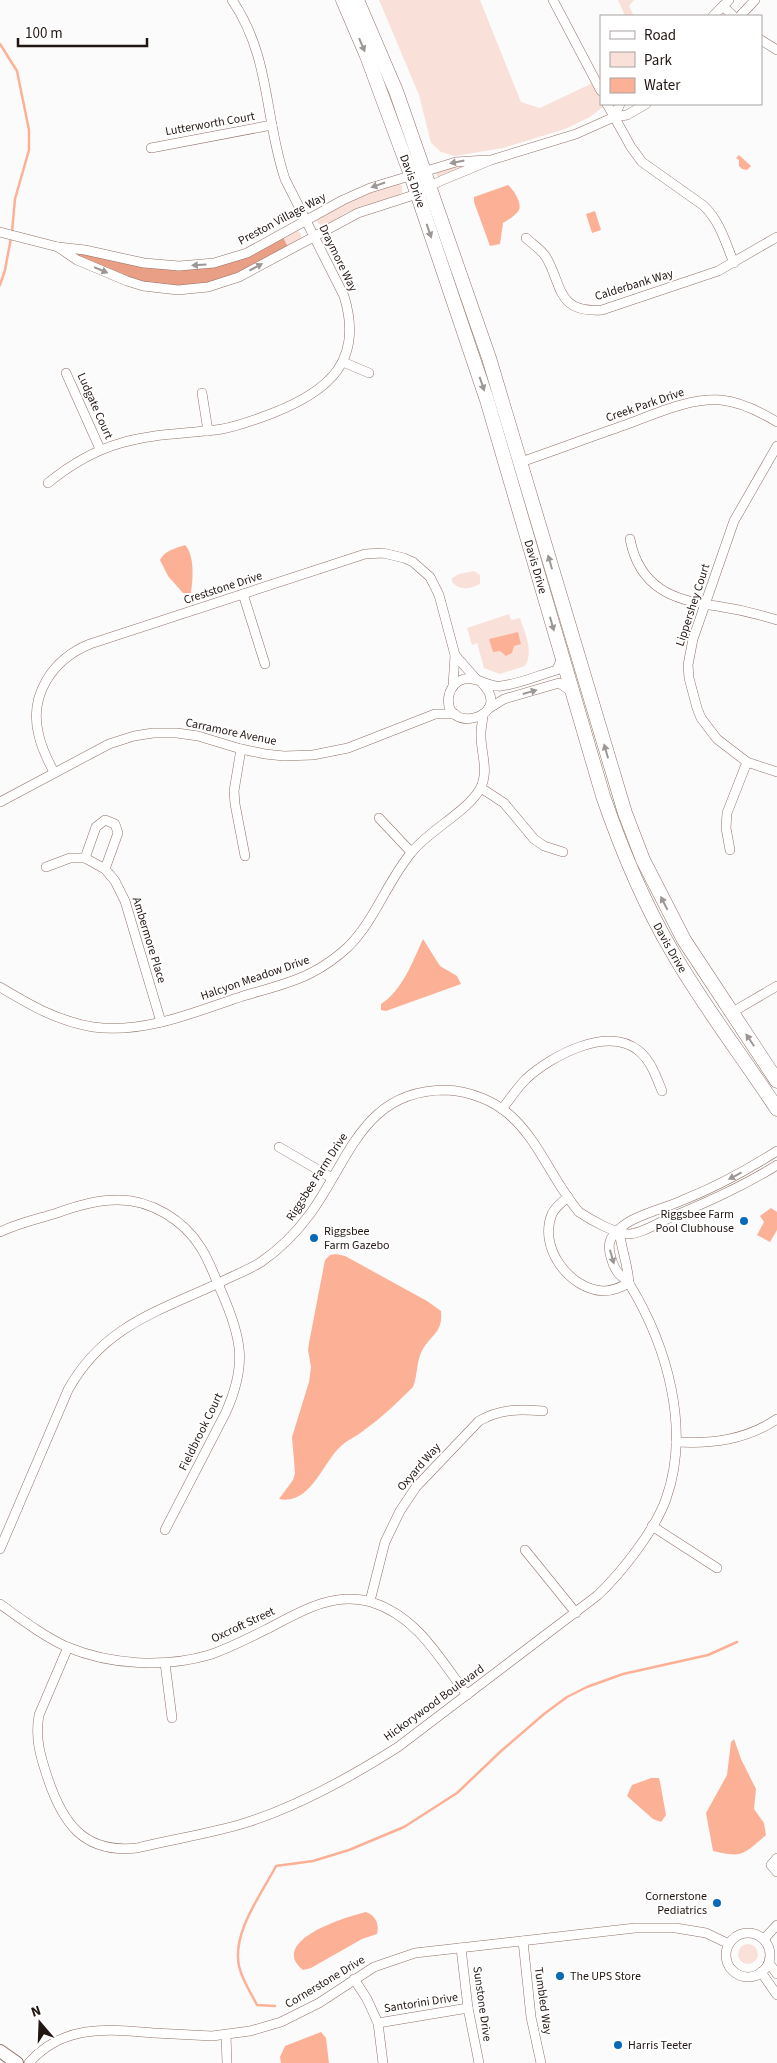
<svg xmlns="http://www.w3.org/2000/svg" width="777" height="2063" font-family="'Source Sans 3',sans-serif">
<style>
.green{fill:#f9e1d9}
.forest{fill:#e89f85}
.water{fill:#fcb197}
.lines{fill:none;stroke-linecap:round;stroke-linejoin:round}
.stream{stroke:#fcb197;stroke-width:2.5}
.street-casing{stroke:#917267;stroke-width:10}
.secondary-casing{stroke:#917267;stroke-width:14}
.primary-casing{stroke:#917267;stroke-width:15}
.street{stroke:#fff;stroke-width:9}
.secondary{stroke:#fff;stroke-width:12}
.primary{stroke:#fff;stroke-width:14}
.oneway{fill:#9c9694}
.poi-dot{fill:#066ab6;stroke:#fff;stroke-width:2}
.labels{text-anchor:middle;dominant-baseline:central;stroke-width:4;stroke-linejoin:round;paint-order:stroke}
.street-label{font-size:12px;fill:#221612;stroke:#fff}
.poi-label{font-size:12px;fill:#221612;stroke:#fff;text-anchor:start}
</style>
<rect width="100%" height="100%" fill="#fbfbfb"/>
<g class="green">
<path d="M 379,0 L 480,0 L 521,102 L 540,108 L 601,79 L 601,104 L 607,104 L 590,117 L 565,129 L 503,148 L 455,156 L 441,152 L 431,143 L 419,95 Z"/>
<path d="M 618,0 L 634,0 L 629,6 L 634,16 L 625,16 Z"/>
<path d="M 466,163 L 468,166 L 439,177 L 437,176 L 436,173 Z"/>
<path d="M 398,182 L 402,186 L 402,193 L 398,195 L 347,212 L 324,227 L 318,223 L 317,219 L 352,198 Z"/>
<path d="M 297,230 L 301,234 L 301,239 L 288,247 L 283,237 Z"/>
<path d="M 474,571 L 480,575 L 480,584 C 470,589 460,591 452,582 L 452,578 L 459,574 Z"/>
<path d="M 509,614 L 511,620 L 520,618 C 525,634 534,651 525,666 L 500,674 L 484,668 L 477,643 L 472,645 L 467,628 Z"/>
<circle cx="748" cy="1954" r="10"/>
</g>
<path class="forest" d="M 283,237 L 288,247 L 228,278 L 213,282 L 178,286 L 144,284 L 79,258 L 78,254 L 81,252 L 198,268 Z"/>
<g class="water">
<path d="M 739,155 L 751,166 L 747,170 L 742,169 L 739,166 L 739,160 L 736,158 Z"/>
<path d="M 508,185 C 514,190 522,203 519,210 C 516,215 508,220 503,223 L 500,244 L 490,246 L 474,202 L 474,197 Z"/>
<path d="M 595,211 L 601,230 L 592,233 L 586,214 Z"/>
<path d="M 185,545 C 195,555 193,580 191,593 L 183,593 L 168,576 L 160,560 C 164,551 176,548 185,545 Z"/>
<path d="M 518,632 L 521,644 L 514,646 L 512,653 L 506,656 L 500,651 L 493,652 L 489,639 Z"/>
<path d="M 423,939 L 440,966 L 457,976 L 461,984 L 386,1011 L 381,1010 L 381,1004 C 402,991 413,961 423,939 Z"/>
<path d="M 771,1208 L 777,1212 L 777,1230 L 770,1242 L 757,1235 L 764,1222 L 760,1216 Z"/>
<path d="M 336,1254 L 345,1256 L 427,1301 L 441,1311 C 443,1332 432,1334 423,1349 C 416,1360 418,1375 413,1387 C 397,1403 381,1418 363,1431 C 356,1437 347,1440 341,1446 C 323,1462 310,1506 279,1499 L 293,1480 L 295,1473 L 292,1437 L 309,1382 L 311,1367 L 308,1350 L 309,1343 L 325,1260 L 330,1255 Z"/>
<path d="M 734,1739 L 741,1759 L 756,1789 L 754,1809 L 764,1823 L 766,1835 C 743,1855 742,1858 713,1851 L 706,1813 L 727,1775 L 731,1742 Z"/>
<path d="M 651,1778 L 659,1778 L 660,1782 L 666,1815 L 661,1822 L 653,1819 L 627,1796 L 632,1785 Z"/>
<path d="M 366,1912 C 375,1915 380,1924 377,1934 L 362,1939 L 311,1968 L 303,1970 C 268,1941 345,1917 366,1912 Z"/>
<path d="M 321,2032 L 326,2038 L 329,2063 L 281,2063 L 280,2057 L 285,2046 Z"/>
</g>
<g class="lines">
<g class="stream">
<path d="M 0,44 L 17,71 L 29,130 L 29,150 L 15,199 L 12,232"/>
<path d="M 0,285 L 5,270 L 11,238"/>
<path d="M 275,2006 L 257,2005 C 251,1993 242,1980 239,1966 C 232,1932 261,1895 276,1866 L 313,1861 L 349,1850 L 404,1827 L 457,1793 L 500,1752 L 544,1714 L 567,1697 L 587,1687 L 623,1674 L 708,1655 L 737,1642"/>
</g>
<defs>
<g id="street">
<path d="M 553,0 L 601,91"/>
<path d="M 723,6 L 733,16"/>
<path d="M 713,16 L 729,0"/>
<path d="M 740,16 L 755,0"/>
<path d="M 761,40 L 777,50"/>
<path d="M 607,104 L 631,147 L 642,162 L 704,206 C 721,223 725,242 734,263"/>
<path d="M 614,117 L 620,104"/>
<path d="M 151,148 L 272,125"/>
<path d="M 0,232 L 58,247 L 85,250 L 144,263 L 179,266 L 214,263 L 247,253 L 343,200 L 370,188 L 456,162 L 486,160"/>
<path d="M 526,238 C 532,244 541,249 546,257 C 563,286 556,313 602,310 L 718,271 L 777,237"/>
<path d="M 58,247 L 77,260 L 127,281 L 143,286 L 178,290 L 208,287 L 239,277 L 358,213 L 417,194 L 438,182 L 491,160 L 576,134 L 614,117 L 627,115 L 646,104"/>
<path d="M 343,362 L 369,373"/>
<path d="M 66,373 L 100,449"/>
<path d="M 202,393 L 208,431"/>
<path d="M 777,446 L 734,521 L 693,639 L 688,665 L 689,678 L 697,708 L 701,718 L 717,739 L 747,762 L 777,772"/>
<path d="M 521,462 C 556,450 590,437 625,425 C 655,414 688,398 721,400 C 741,402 759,411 777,422"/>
<path d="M 48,483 C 70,465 93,451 121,443 C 154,433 189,434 222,429 C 240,426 257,419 273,413 C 329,391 364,361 344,296 L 285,179 C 264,117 271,57 232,0"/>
<path d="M 630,539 C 639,587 673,601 717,606 C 737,609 758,614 777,620"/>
<path d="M 243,594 L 265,664"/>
<path d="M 455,655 L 476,679"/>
<path d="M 482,683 C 516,718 441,736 449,695 C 451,687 457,681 464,679 C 477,676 489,688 501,686 C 520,684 539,675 557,670 L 562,657"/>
<path d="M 488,709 L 504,699 L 559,683 L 572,692"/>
<path d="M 241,749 L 234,791 L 235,804 L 245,856"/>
<path d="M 54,772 C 48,761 42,749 39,736 C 28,695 53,659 90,644 L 365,554 L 383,553 L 404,558 L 413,562 L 430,577 L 439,595 L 455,655 L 453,686"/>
<path d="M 481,788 L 504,803 L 534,839 L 544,846 L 563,852"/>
<path d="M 0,802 L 109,744 L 134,736 L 153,733 L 177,733 L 198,736 L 241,749 L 265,754 L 284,756 L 313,755 L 348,748 L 435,714 L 455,714"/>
<path d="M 379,818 L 411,852"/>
<path d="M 730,850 L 726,828 L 727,813 L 747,762"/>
<path d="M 85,858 L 96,827 L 105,820 L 115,824 L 118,833 L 105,869"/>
<path d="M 46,867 L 70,858 L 85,858 L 105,869 L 115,881 L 125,901 L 161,1022"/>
<path d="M 0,987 C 30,1005 57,1021 93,1027 C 145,1034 195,1012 243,996 C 266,989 290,984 311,973 C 325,966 337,957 348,947 C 375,920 387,882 411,853 C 429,830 467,812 480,789 C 490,770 480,752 481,733 C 481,727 483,720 483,714"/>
<path d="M 731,1013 L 777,986"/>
<path d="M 502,1109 C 510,1099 517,1088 526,1079 C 551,1056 608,1025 639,1051 C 651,1061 656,1076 662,1091"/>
<path d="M 279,1147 L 332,1178"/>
<path d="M 568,1197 C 562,1202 555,1207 552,1214 C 538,1247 569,1289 603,1291 C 613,1291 621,1287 629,1283"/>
<path d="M 619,1230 C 621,1248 628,1265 629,1283"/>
<path d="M 0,1232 C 18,1223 38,1219 57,1213 C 76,1206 96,1200 116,1200 C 150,1199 184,1220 201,1248 C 210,1262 215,1278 222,1293 C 242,1339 247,1365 226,1412 L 165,1530"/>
<path d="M 676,1442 C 712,1444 746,1440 777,1419"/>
<path d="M 652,1526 L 717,1568"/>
<path d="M 0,1549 L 68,1390 C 103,1326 159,1311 221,1282 C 234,1275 249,1270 261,1262 C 280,1249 296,1233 310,1214 C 350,1159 363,1090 446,1090 C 470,1091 495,1101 512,1117 C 540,1143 554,1183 579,1212 C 591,1220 614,1233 628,1234 C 640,1234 656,1224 667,1219 C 705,1203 742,1187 777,1165"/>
<path d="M 525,1550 L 576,1613"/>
<path d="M 370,1601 L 385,1542 L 400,1511 L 416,1487 L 479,1421 C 500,1409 518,1409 543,1411"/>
<path d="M 0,1604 C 21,1619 43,1636 67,1647 C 111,1665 164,1668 209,1655 C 230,1648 251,1637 271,1627 C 301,1611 335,1591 371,1602 C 417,1616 440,1659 467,1695"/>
<path d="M 68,1647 L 39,1715 C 35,1738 40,1755 47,1776 C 62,1822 83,1854 137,1848 C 173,1839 209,1834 245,1823 C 299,1806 351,1777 398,1747 L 598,1595 C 622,1572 655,1530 666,1499 C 691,1429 667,1346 630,1285 C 627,1280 623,1278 619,1274 C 613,1267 606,1248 611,1239 C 613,1234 622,1226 627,1223 C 642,1213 666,1208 683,1200 C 716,1187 747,1170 777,1151"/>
<path d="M 165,1663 L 172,1718"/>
<path d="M 777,1858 L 771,1865 L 777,1872"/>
<circle cx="748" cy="1955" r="22"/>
<path d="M 764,1939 L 777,1925"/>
<path d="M 523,1941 L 531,2017 L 541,2063"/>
<path d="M 461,1948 L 468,2008 L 479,2063"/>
<path d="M 769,1963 L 777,1974"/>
<path d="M 761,1972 L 777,1995"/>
<path d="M 354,1979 L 367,1999 L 378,2023 L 383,2063"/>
<path d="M 378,2023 L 468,2008"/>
<path d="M 226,2035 L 227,2063"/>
<path d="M 29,2063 C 62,2024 109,2029 154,2033 C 174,2034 193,2035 212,2036 L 250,2031 L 281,2022 L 319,2003 L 374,1967 L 415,1953 L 635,1928 L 676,1928 L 706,1933 L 729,1944"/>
</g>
<path id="secondary" d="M 0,2051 L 17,2063"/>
<g id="primary">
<path id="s1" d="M 343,0 L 367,56 L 411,175 L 487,400 L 603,796 C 622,851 644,904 673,953 C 704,1007 743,1057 777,1109"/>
<path d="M 357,0 L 396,91 L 489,358 L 625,813 L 643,860 L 684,940 L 777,1081"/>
</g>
</defs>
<use href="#street" class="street-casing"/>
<use href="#secondary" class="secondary-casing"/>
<use href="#primary" class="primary-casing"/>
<use href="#street" class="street"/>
<use href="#secondary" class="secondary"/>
<use href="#primary" class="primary"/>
</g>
<defs><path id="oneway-solid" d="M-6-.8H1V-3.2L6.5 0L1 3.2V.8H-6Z" transform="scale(1.25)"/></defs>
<g class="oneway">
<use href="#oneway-solid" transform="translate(362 45) rotate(67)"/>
<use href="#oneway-solid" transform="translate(457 162) rotate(169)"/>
<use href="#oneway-solid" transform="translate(378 185) rotate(161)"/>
<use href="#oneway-solid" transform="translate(429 231) rotate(71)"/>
<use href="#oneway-solid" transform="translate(199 265) rotate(176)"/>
<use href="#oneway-solid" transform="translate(256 267) rotate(-28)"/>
<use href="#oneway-solid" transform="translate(101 270) rotate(23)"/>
<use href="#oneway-solid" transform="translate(482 384) rotate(71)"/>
<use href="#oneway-solid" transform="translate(550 562) rotate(-106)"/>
<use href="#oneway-solid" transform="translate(552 624) rotate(74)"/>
<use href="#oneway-solid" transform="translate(530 692) rotate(-16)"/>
<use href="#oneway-solid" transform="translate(606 751) rotate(-106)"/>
<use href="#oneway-solid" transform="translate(664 903) rotate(-117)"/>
<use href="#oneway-solid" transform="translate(750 1040) rotate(-124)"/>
<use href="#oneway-solid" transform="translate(735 1176) rotate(152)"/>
<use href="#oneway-solid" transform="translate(612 1257) rotate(74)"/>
</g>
<g class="poi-dot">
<circle cx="744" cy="1221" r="5"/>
<circle cx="314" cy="1238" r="5"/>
<circle cx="717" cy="1903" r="5"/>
<circle cx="560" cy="1976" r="5"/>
<circle cx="618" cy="2045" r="5"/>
</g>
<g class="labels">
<g class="street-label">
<text transform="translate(210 124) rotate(-10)">Lutterworth Court</text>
<text stroke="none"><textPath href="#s1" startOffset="194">Davis Drive</textPath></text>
<text transform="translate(282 219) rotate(-28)">Preston Village Way</text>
<text transform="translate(338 258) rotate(64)">Draymore Way</text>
<text transform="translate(634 285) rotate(-17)">Calderbank Way</text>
<text transform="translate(645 405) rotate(-19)">Creek Park Drive</text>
<text transform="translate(95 406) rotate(66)">Ludgate Court</text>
<text stroke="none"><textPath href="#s1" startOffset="599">Davis Drive</textPath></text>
<text transform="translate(223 588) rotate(-18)">Creststone Drive</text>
<text transform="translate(693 605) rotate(-72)">Lippershey Court</text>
<text transform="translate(231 732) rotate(12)">Carramore Avenue</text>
<text transform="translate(149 940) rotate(73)">Ambermore Place</text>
<text stroke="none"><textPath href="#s1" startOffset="1004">Davis Drive</textPath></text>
<text transform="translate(255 978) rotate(-19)">Halcyon Meadow Drive</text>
<text transform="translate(317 1177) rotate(-57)">Riggsbee Farm Drive</text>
<text transform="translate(201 1432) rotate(-64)">Fieldbrook Court</text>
<text transform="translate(419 1467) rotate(-49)">Oxyard Way</text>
<text transform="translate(243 1625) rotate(-25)">Oxcroft Street</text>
<text transform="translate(434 1703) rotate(-36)">Hickorywood Boulevard</text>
<text transform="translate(325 1982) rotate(-31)">Cornerstone Drive</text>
<text transform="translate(543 2001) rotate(82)">Tumbled Way</text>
<text transform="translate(421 2003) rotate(-9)">Santorini Drive</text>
<text transform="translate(482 2004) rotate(82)">Sunstone Drive</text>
</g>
<g class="poi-label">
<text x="734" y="1214" text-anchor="end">Riggsbee Farm<tspan x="734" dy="14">Pool Clubhouse</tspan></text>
<text x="324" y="1231">Riggsbee<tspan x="324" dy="14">Farm Gazebo</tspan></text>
<text x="707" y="1896" text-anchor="end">Cornerstone<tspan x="707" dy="14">Pediatrics</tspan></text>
<text x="570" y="1976">The UPS Store</text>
<text x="628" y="2045">Harris Teeter</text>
</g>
</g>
<rect x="600" y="15" width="162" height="90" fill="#ffffff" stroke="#a7a2a0"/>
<rect x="610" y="31" width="25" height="8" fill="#ffffff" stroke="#a7a2a0"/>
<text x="644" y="40" font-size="15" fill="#221612">Road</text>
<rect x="610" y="52" width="25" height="15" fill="#f9e1d9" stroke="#a7a2a0"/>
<text x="644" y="65" font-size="15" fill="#221612">Park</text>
<rect x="610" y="78" width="25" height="15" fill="#fcb197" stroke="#a7a2a0"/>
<text x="644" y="90" font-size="15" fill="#221612">Water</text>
<g transform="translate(40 2023) rotate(341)" stroke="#ffffff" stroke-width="4" paint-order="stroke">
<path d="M0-4L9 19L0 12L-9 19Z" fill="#221612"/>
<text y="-8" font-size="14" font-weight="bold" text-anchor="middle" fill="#221612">N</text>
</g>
<path d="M18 38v8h129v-8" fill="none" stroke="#221612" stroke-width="2.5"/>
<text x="25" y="38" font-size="15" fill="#221612" stroke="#ffffff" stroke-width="4" paint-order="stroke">100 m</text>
</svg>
